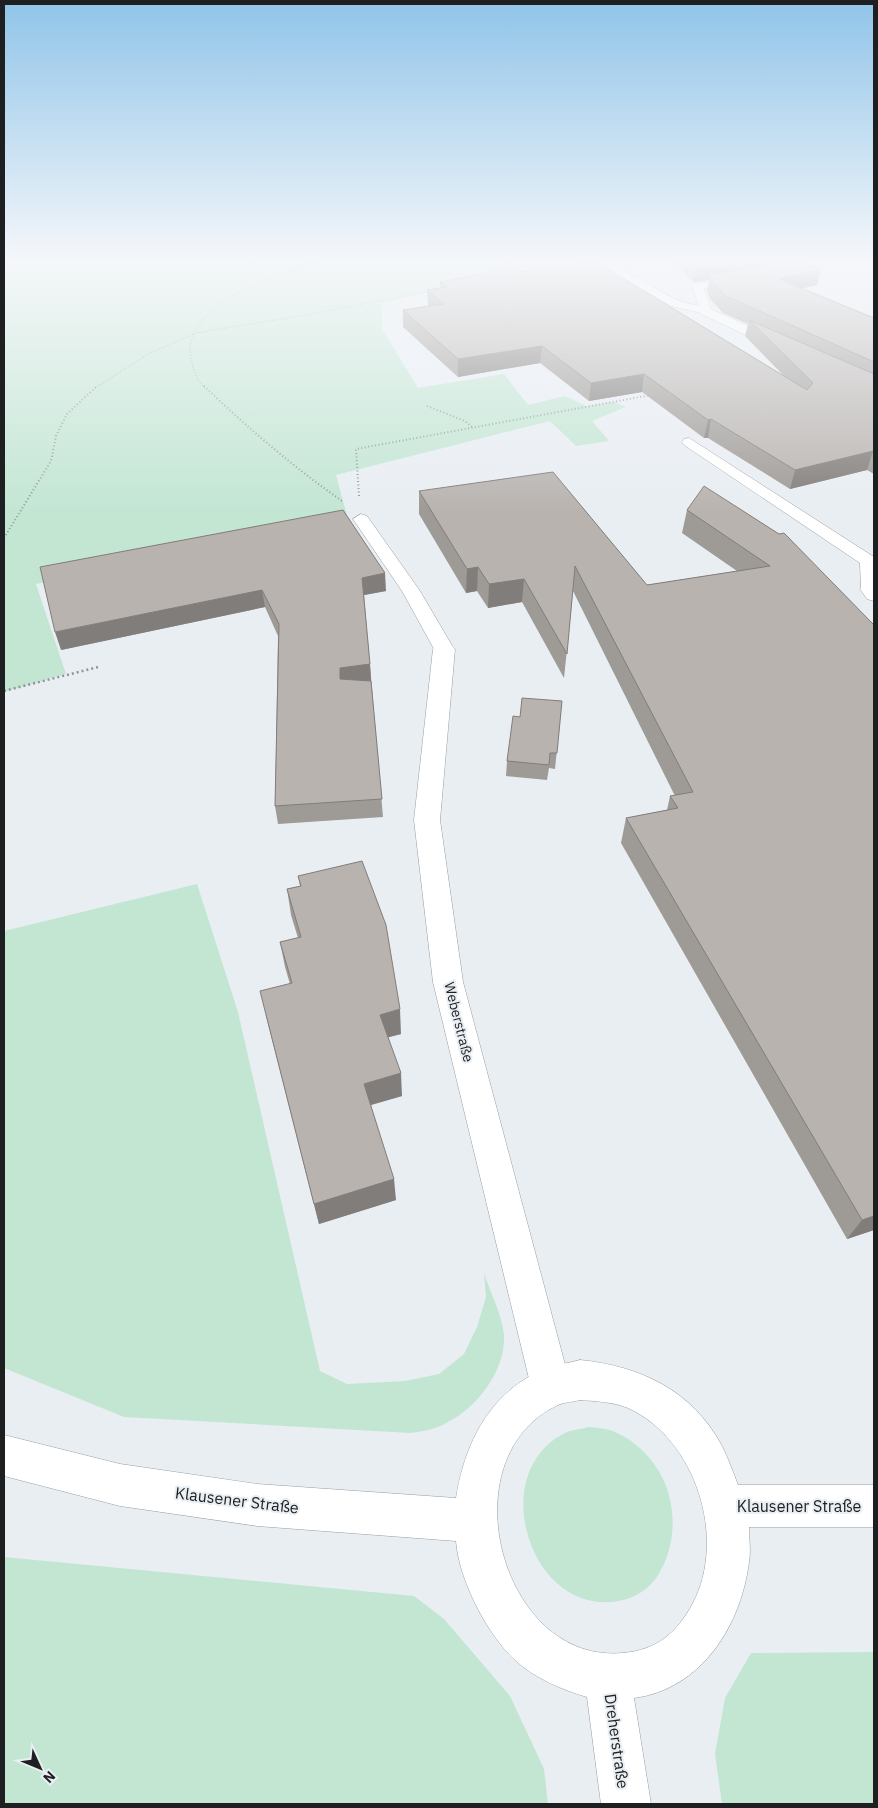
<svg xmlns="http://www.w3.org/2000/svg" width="878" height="1808" font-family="'IBM Plex Sans',sans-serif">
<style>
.green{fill:#c3e6d3}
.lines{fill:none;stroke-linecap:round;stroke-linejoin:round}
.lane-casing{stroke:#999ea2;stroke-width:1}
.street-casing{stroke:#999ea2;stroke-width:1}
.secondary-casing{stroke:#999ea2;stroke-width:1}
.path-far2{stroke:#919498;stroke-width:1;stroke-dasharray:1 2;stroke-linecap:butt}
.path-far1{stroke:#919498;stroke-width:2;stroke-dasharray:1 2.5;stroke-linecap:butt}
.path{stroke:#919498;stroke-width:2.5;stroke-dasharray:2 3;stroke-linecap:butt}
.lane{fill:#fff;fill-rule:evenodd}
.street{fill:#fff;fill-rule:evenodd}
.secondary{fill:#fff;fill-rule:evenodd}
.wall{fill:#9e9a96}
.shaded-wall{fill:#817d7a}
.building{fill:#b8b3af;stroke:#817d7a}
.labels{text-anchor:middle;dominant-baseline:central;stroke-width:4;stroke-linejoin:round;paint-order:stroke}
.street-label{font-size:14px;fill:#1d1f21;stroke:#e9eef3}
.near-street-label{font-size:16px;fill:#1d1f21;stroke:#e9eef3}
</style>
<rect width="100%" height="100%" fill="#e9eef3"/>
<g class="green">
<path d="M 4,259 L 585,259 L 541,266 L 382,303 L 382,329 L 418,388 L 504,374 L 528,405 L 565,396 L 586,406 L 614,402 L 626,407 L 592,421 L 609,441 L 576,446 L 550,421 L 336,475 L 349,523 L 36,584 L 66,674 L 4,692 Z"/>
<path d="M 197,884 L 238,1012 L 320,1371 L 347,1384 L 405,1381 L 439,1374 L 464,1354 L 477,1327 L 486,1297 L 484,1273 C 490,1292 502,1315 504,1335 C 506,1369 478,1407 448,1422 C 437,1429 424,1431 411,1433 L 124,1417 L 4,1368 L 4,931 Z"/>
<path d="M 589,1427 C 597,1428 607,1428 615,1432 C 667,1455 687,1518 662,1568 C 654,1585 640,1596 623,1600 C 533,1622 484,1476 563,1434 C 570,1430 581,1429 589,1427 Z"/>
<path d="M 4,1557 L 414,1596 L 444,1619 L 510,1696 L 544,1769 L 548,1804 L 4,1804 Z"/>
<path d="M 874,1652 L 874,1804 L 722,1804 L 715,1754 L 725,1698 L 751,1653 Z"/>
</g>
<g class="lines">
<defs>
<g id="lane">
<path d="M 798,259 L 809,259 L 814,263 C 799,278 727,286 704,289 L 712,311 L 706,314 L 671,306 L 612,273 L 589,271 L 571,274 L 566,271 L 567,269 C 634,252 644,296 699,306 L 692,286 L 694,284 L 754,275 L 801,262 Z"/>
<path d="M 689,438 L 874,557 L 874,593 L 864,593 L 861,589 L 860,563 L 684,445 L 682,442 L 684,439 Z"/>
<path d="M 361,514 L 367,516 L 420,591 L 454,649 L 451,653 L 437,653 L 434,649 L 402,591 L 353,519 Z"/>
</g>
<g id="street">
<path d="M 706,307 L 786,343 L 788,346 L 781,350 L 776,349 L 701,314 L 700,311 Z"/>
<path d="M 870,583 L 874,584 L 874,601 L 867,599 L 860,589 L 863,585 Z"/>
<path d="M 444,643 L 451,645 L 455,649 L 440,820 L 463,982 L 571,1387 L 565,1401 L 551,1407 L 537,1401 L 531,1387 L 433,982 L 414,820 L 433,649 L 437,645 Z"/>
</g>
<path id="secondary" d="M 580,1360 C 640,1366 692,1390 722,1446 C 728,1458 733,1472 738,1485 L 874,1485 L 874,1527 L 749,1527 C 749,1538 751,1551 749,1562 C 741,1625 702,1689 634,1698 L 651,1804 L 601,1804 L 587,1697 C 563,1690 534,1678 515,1660 C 487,1634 459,1580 456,1541 L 257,1526 L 120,1506 L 4,1476 L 4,1435 L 120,1464 L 257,1484 L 456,1498 C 465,1441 492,1388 550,1367 C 559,1364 570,1363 580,1360 ZM 580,1400 C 595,1401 614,1402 628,1408 C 696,1439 727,1538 693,1603 C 677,1633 657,1650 623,1653 C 501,1665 446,1457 558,1405 C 564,1402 573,1402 580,1400 Z"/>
</defs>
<use href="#lane" class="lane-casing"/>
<use href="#street" class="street-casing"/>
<use href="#secondary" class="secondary-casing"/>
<g class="path-far2">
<path d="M 657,259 L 663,265"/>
<path d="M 517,272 L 547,265"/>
<path d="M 95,388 L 150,353 L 196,333 L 312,314 L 430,291"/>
<path d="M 205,388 C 195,378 194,371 191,358 C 180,301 286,273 326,259"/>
</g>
<g class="path-far1">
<path d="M 204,386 C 248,428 292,466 342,501"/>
<path d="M 427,406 L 465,421 L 473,428"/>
<path d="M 359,496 L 356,449 L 651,395"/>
<path d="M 4,538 L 51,461 L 56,436 L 67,414 L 97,386"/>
</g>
<path class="path" d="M 4,691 L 98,667"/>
<use href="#lane" class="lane"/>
<use href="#street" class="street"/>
<use href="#secondary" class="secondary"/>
</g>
<g class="wall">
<path d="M 671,259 L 777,259 L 776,263 L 817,285 L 802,288 L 874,318 L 874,474 L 867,470 L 790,489 L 708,438 L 704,438 L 642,392 L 589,401 L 540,363 L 458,377 L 403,327 L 403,310 L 428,306 L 427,290 L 440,288 L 440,282 L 519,272 L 783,375 L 745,336 L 748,324 L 723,313 L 710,299 L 707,291 L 709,280 L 693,282 Z"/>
<path d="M 419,491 L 647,585 L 737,571 L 682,533 L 687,510 L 874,625 L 874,1230 L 847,1239 L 621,843 L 626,818 L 667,810 L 670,796 L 675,796 L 573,591 L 564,678 L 522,602 L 488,608 L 477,591 L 466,593 L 419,514 Z"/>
<path d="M 343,510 L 386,591 L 364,595 L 383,817 L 278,824 L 275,806 L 278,636 L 265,607 L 61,650 Z"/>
<path d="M 562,701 L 555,769 L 549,768 L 547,780 L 506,776 L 507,761 L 520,717 Z"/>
<path d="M 298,876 L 401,1034 L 388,1037 L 402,1096 L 371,1105 L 396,1200 L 319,1224 L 266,1016 L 290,984 L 285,967 L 280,942 L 298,938 L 291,915 L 287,889 L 300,886 Z"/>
</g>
<g class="shaded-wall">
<path d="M 750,259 L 777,259 L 775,267 L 709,275 L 709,280 L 693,282 L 696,266 Z"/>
<path d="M 821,269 L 817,285 L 775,295 L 779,279 Z"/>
<path d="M 542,346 L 540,363 L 458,377 L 458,359 Z"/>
<path d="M 644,374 L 642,392 L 589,401 L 591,383 Z"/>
<path d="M 711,419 L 708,438 L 704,438 L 708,420 Z"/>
<path d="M 873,451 L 867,470 L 790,489 L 795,470 Z"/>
<path d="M 478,567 L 477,591 L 466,593 L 467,569 Z"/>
<path d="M 385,573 L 386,591 L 364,595 L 362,578 Z"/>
<path d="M 524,579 L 522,602 L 488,608 L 489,584 Z"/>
<path d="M 262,590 L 265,607 L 61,650 L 55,632 Z"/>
<path d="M 370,664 L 371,681 L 340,679 L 340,668 Z"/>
<path d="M 400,1009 L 401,1034 L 382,1039 L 380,1015 Z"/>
<path d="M 401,1073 L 402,1096 L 367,1106 L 364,1084 Z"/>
<path d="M 394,1179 L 396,1200 L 319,1224 L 314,1204 Z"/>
<path d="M 874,1216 L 874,1230 L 847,1239 L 862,1220 Z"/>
</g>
<g class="building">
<path d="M 688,259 L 750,259 L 696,266 Z"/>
<path d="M 797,260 L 821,269 L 779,279 L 874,318 L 874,362 L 726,296 L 713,283 L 709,275 Z"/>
<path d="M 595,261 L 807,390 L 813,383 L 749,320 L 874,374 L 874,451 L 873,451 L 795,470 L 711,419 L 708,420 L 644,374 L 591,383 L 542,346 L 458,359 L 403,310 L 444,304 L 427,290 L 447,287 L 440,282 L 513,268 L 519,272 Z"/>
<path d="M 553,472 L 647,585 L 770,566 L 687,510 L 704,486 L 779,534 L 784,533 L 874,625 L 874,1216 L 862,1220 L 626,818 L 678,808 L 670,796 L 693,792 L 575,566 L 567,654 L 524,579 L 489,584 L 478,567 L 467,569 L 419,491 Z"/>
<path d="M 343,510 L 385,573 L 362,578 L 370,664 L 340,668 L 340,679 L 371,681 L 382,799 L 275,806 L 279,624 L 262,590 L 55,632 L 40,567 Z"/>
<path d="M 522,698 L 562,701 L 557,753 L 550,753 L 549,765 L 507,761 L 513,716 L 520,717 Z"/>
<path d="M 362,861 L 386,925 L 400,1009 L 380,1015 L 401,1073 L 364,1084 L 394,1179 L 314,1204 L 260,991 L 292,983 L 280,942 L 301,937 L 287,889 L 301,886 L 298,876 Z"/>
</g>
<linearGradient id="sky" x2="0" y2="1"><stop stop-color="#90c4e9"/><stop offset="0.51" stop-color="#f5f7fa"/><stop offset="1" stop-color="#f5f7fa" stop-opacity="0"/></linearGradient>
<rect width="878" height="512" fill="url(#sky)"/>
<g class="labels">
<g class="street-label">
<text transform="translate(459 1022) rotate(76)">Weberstraße</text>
</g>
<g class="near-street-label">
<text transform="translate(237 1500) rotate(7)">Klausener Straße</text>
<text x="799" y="1506">Klausener Straße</text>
<text transform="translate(617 1741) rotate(82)">Dreherstraße</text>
</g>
</g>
<rect width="878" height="1808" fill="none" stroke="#1d1f21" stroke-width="10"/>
<g transform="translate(40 1768) rotate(134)" stroke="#e9eef3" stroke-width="4" paint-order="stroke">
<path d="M0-4L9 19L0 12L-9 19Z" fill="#1d1f21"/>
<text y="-8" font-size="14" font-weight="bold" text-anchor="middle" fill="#1d1f21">N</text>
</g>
</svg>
